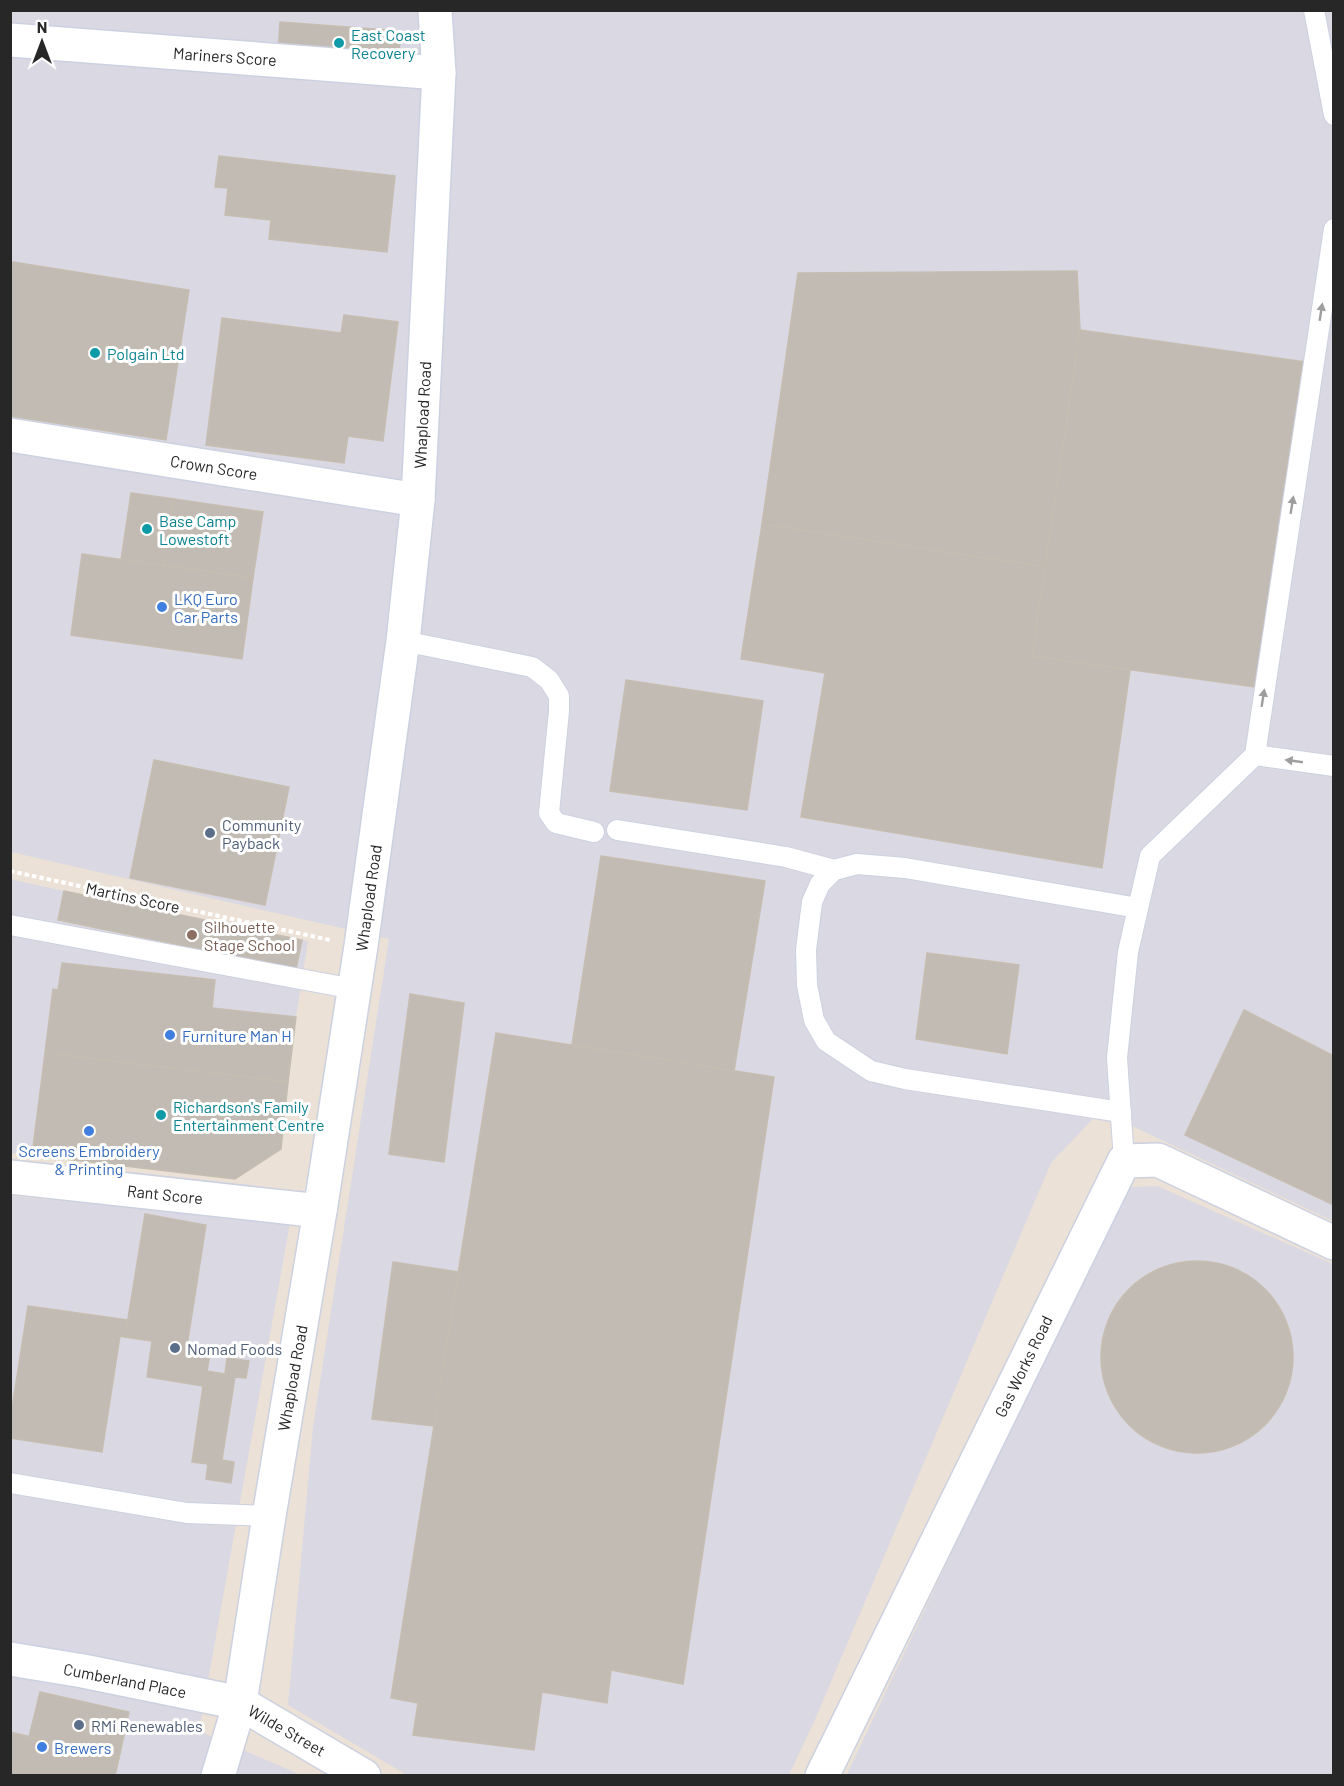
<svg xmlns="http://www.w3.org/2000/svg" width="1344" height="1786" font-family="Barlow,sans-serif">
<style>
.industrial{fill:#dad8e2}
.building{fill:#c2bbb4;stroke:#c6bdb1;stroke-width:1.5}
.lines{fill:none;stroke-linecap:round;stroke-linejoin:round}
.lane-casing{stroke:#ccd1e1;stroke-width:22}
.street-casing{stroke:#ccd1e1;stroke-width:36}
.path{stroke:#fff;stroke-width:4;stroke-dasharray:4.5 3;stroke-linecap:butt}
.lane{stroke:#fff;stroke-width:20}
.street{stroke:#fff;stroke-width:33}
.oneway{fill:#9e9e9e}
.culture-dot{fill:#0f9aa8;stroke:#fff;stroke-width:2}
.shop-dot{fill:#3f7fe0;stroke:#fff;stroke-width:2}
.service-dot{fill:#5c6f8a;stroke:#fff;stroke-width:2}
.education-dot{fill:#8d6e63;stroke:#fff;stroke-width:2}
.labels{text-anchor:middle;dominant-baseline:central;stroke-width:6;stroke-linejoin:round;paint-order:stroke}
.culture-label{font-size:16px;fill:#0d838f;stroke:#fff;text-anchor:start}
.street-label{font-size:16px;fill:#272727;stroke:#fff}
.shop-label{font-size:16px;fill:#366cbe;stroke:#fff;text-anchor:start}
.service-label{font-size:16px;fill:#4e5e75;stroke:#fff;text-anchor:start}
.education-label{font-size:16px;fill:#785e54;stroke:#fff;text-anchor:start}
</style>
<rect width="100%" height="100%" fill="#ebe1d6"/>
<g class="industrial">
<path d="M 11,11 L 1333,11 L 1333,1221 L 1134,1127 L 1093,1119 L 1051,1163 L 814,1722 L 789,1775 L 407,1775 L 288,1705 L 313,1427 L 389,939 L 11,852 Z"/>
<path d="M 10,879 L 64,891 L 308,941 L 296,1017 L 281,1149 L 235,1179 L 11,1153 Z"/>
<path d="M 1157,1186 L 1333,1264 L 1333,1775 L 846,1776 L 1007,1436 L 1130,1187 Z"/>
<path d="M 10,1196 L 290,1223 L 199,1731 L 301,1775 L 11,1775 Z"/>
</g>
<g class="building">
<path d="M 280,22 L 401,31 L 398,63 L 278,55 Z"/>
<path d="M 219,156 L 395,176 L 387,252 L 269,239 L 271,220 L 225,215 L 228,188 L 215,187 Z"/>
<path d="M 13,262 L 189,290 L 166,440 L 10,416 L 10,277 Z"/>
<path d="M 1077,271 L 1080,330 L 1045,567 L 762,524 L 798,273 Z"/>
<path d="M 344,315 L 398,322 L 383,441 L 348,436 L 344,463 L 206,445 L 222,318 L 341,333 Z"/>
<path d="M 1080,330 L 1305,362 L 1262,688 L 1032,656 Z"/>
<path d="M 131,493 L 174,499 L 164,566 L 121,560 Z"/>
<path d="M 174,499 L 263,512 L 253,578 L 164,566 Z"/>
<path d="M 762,524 L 1045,567 L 1032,656 L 1130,670 L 1102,868 L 801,817 L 825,673 L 741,659 Z"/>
<path d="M 82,554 L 253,578 L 242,659 L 71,635 Z"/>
<path d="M 626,680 L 763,701 L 747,810 L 610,791 Z"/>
<path d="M 154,760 L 289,787 L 265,905 L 130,878 Z"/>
<path d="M 601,856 L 765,881 L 734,1071 L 572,1045 Z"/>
<path d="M 64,891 L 302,940 L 296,969 L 58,920 Z"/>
<path d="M 927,953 L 1019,965 L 1007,1054 L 916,1039 Z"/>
<path d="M 62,963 L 215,980 L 212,1008 L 296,1017 L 288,1082 L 45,1053 L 53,989 L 58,990 Z"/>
<path d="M 410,994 L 464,1003 L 444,1162 L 389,1154 Z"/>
<path d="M 1244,1010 L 1334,1056 L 1334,1205 L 1185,1135 Z"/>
<path d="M 496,1033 L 774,1077 L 683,1684 L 611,1670 L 607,1703 L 542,1692 L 534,1750 L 413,1735 L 418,1703 L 391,1698 Z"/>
<path d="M 45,1053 L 288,1082 L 281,1149 L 235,1179 L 32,1155 Z"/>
<path d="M 145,1214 L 206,1225 L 187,1346 L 211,1349 L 207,1371 L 225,1374 L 227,1358 L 249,1361 L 246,1378 L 235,1377 L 222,1460 L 234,1462 L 231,1483 L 206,1479 L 208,1464 L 192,1462 L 203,1386 L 147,1377 L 152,1341 L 125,1337 Z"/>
<circle cx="1197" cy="1357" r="96"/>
<path d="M 393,1262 L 458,1272 L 434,1426 L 372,1419 Z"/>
<path d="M 28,1306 L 127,1320 L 125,1337 L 120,1336 L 102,1452 L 10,1438 L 10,1421 Z"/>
<path d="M 40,1692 L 129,1712 L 119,1758 L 29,1737 Z"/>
<path d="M 10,1732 L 119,1758 L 115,1776 L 10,1776 Z"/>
</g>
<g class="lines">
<defs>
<g id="lane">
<path d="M 1314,10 L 1334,115"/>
<path d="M 403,641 L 532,667 L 549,680 L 559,696 L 559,711 L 549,813 L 556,823 L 594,832"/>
<path d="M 1255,755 L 1334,766"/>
<path d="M 617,830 L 786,857 L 834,870"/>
<path d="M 10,925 L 354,989"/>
<path d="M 1121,1112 L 905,1079 L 871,1071 L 826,1041 L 814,1020 L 807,985 L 806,950 L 812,902 L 820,884 L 834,870 L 857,864 L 905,868 L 1138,908"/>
<path d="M 1124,1161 L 1117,1058 L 1128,952 L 1150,856 L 1255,755 L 1334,229"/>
<path d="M 10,1483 L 187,1513 L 269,1516"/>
</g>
<g id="street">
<path d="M 10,40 L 439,73"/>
<path d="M 10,435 L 418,500"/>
<path d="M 10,1177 L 320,1211"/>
<path d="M 10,1659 L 83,1671 L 240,1703 L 364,1776"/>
<path d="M 218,1776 L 240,1703 L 269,1516 L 320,1211 L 361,946 L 403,641 L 418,500 L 439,73 L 435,10"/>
<path d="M 822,1776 L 1124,1161 L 1158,1160 L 1334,1243"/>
</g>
</defs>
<use href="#lane" class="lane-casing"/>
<use href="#street" class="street-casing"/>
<path class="path" d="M 10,871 L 330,940"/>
<use href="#lane" class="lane"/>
<use href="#street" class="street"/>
</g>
<defs><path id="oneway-solid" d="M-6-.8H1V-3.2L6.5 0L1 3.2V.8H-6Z" transform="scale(1.5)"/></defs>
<g class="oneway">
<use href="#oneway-solid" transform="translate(1321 312) rotate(-81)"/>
<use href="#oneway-solid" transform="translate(1292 505) rotate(-81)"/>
<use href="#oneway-solid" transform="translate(1263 698) rotate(-81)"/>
<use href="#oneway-solid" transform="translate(1294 761) rotate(-172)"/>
</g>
<g class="culture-dot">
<circle cx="339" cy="43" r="6"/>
<circle cx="95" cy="353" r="6"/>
<circle cx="147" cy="529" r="6"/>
<circle cx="161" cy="1115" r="6"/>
</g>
<g class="shop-dot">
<circle cx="162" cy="607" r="6"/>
<circle cx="170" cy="1035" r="6"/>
<circle cx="89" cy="1131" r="6"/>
<circle cx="42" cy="1747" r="6"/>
</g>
<g class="service-dot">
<circle cx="210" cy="833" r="6"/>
<circle cx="175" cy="1348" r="6"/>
<circle cx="79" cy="1725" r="6"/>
</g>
<circle class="education-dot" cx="192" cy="935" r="6"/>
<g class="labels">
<g class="culture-label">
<text x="351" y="34">East Coast<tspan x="351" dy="18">Recovery</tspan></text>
<text x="107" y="353">Polgain Ltd</text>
<text x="159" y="520">Base Camp<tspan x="159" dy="18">Lowestoft</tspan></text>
<text x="173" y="1106">Richardson's Family<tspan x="173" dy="18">Entertainment Centre</tspan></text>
</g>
<g class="street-label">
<text transform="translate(225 56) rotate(4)">Mariners Score</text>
<text transform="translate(422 415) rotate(-87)">Whapload Road</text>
<text transform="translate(214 467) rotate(9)">Crown Score</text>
<text transform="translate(133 897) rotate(12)">Martins Score</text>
<text transform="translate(368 898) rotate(-82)">Whapload Road</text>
<text transform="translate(165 1194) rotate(6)">Rant Score</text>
<text transform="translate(1023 1366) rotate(-64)">Gas Works Road</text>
<text transform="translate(292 1378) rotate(-80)">Whapload Road</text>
<text transform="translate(125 1680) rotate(11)">Cumberland Place</text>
<text transform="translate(287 1730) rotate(30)">Wilde Street</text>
</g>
<g class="shop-label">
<text x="174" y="598">LKQ Euro<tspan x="174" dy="18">Car Parts</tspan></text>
<text x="182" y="1035">Furniture Man H</text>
<text x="89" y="1150" text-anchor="middle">Screens Embroidery<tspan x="89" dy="18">&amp; Printing</tspan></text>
<text x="54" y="1747">Brewers</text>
</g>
<g class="service-label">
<text x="222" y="824">Community<tspan x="222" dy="18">Payback</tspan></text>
<text x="187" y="1348">Nomad Foods</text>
<text x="91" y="1725">RMi Renewables</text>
</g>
<g class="education-label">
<text x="204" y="926">Silhouette<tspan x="204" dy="18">Stage School</tspan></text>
</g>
</g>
<rect width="1344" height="1786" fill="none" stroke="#272727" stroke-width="24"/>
<g transform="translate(42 42)" stroke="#ffffff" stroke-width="4.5" paint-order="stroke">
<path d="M0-4.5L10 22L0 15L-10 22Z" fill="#272727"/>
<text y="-9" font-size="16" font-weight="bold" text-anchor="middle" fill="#272727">N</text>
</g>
</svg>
